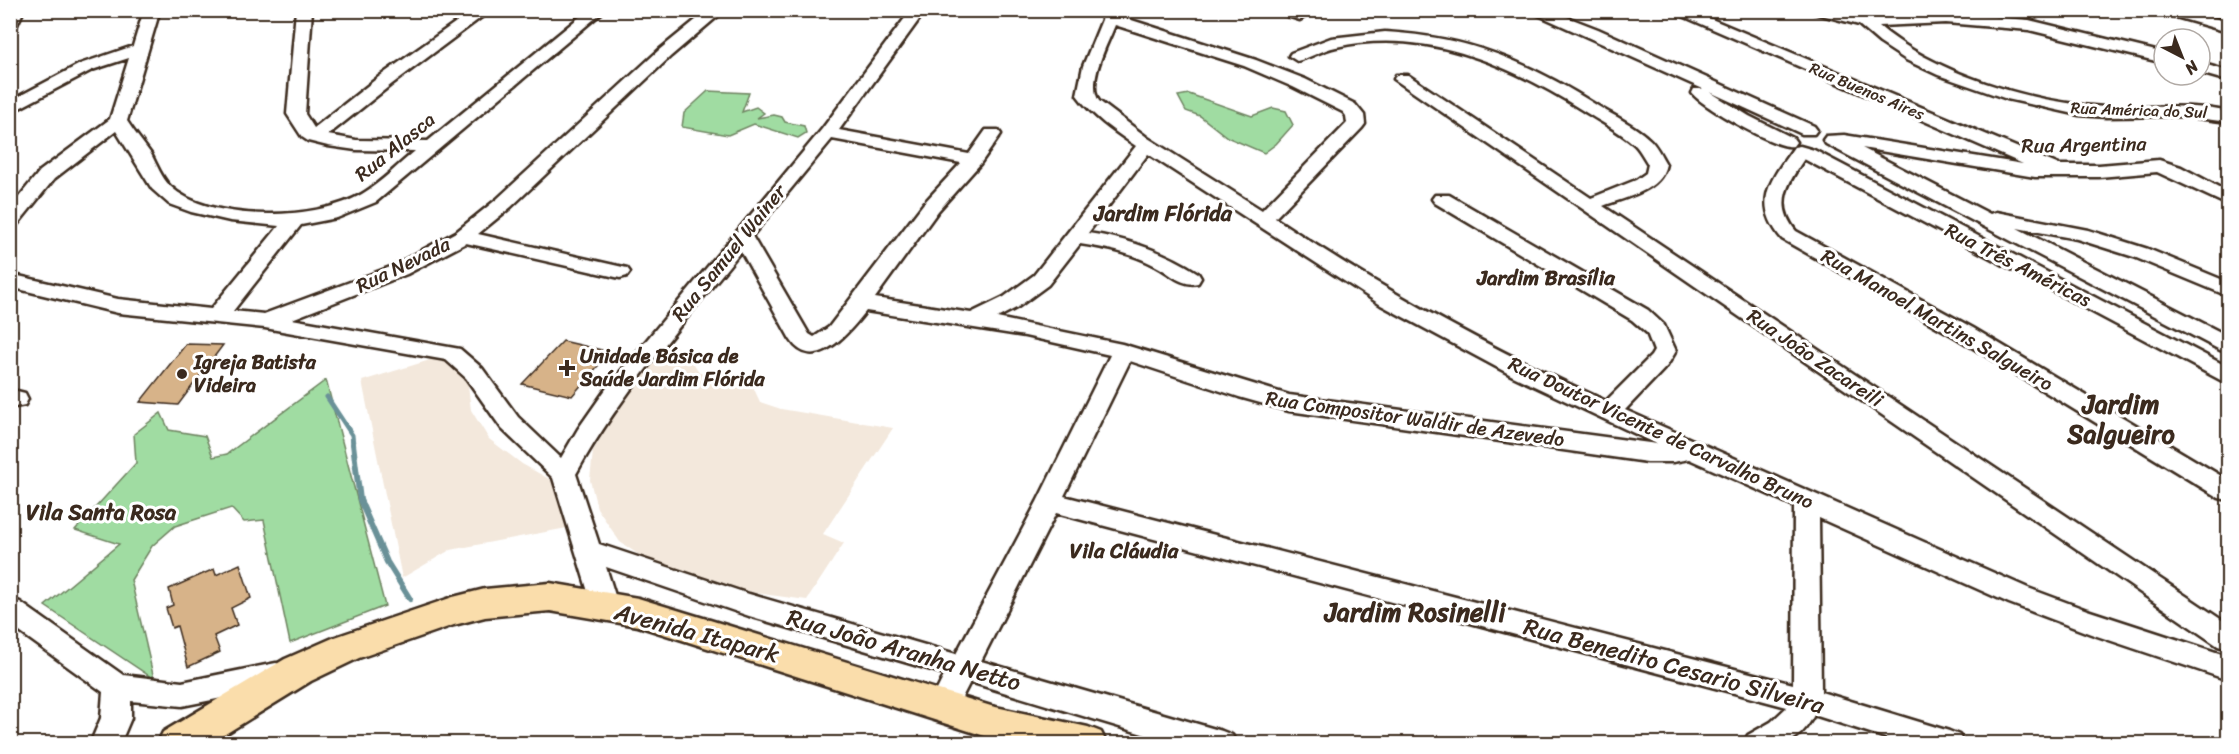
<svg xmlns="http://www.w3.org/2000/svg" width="2239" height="754" font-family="Sriracha,sans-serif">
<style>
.built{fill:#f3e8dc}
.green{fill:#a0dca2;stroke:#6e8360;stroke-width:1.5}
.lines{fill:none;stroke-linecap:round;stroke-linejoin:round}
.stream-far1{stroke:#6a9198;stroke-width:5}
.stream{stroke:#6a9198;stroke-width:6}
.building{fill:#d7b389;stroke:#3b2a1e;stroke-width:1.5}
.minor-casing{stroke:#3b2a1e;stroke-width:5}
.major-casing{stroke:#3b2a1e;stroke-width:5}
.minor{fill:#fff;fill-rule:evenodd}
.major{fill:#faddab;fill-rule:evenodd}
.poi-dot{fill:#3b2a1e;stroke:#fff;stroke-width:2}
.labels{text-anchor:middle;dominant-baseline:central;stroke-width:6;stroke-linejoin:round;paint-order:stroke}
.far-street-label{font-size:16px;fill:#3b2a1e;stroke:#fff}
.street-label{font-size:20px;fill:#3b2a1e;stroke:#fff}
.poi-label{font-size:20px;font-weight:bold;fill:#3b2a1e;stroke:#fff;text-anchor:start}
.neighbourhood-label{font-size:21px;font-weight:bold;fill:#3b2a1e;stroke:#fff}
.quarter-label{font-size:22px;font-weight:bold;fill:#3b2a1e;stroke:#fff}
.near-street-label{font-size:24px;fill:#3b2a1e;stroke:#fff}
.district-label{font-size:26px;font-weight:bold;fill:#3b2a1e;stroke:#fff}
.near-neighbourhood-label{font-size:26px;font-weight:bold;fill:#3b2a1e;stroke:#fff}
</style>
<rect width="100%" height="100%" fill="#fff"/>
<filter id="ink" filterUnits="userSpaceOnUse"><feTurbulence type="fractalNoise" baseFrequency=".0167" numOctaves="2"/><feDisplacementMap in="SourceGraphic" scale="12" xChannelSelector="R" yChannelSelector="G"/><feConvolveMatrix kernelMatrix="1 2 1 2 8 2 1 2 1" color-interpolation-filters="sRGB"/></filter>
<g filter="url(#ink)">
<g class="built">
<path d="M 670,345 L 686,351 L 699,372 L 715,382 L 725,377 L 741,376 L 750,380 L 760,402 L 781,409 L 893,428 L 823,534 L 844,543 L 807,600 L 741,591 L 648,561 L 620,542 L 597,508 L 590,480 L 593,451 L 621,402 Z"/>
<path d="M 446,359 L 460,368 L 468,385 L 471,410 L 489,439 L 522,464 L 551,480 L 572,527 L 450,550 L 402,578 L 362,381 L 430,360 Z"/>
</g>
<g class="green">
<path d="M 708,91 L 749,93 L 742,112 L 756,107 L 764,113 L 757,118 L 774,115 L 782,117 L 785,122 L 804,126 L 806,133 L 798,138 L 754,124 L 728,135 L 682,127 L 684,113 Z"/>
<path d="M 1189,94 L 1252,116 L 1273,108 L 1286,111 L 1293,125 L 1276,144 L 1264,153 L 1227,137 L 1200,116 L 1186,111 L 1178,96 Z"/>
<path d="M 326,380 L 385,606 L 290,643 L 264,520 L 244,522 L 231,508 L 175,526 L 152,546 L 131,580 L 154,679 L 45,606 L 119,544 L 75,530 L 136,463 L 134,434 L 161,413 L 169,430 L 205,436 L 213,457 L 227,454 Z"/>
</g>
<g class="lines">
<path class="stream-far1" d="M 327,397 L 352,435 L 353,445"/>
<path class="stream" d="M 353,444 L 360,500 L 387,562 L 410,599"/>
</g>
<g class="building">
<path d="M 563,341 L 610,352 L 572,396 L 522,384 Z"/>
<path d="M 186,344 L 223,345 L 178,405 L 140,402 Z"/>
<path d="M 240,564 L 251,598 L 231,608 L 237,625 L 214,636 L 220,652 L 188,667 L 177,626 L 172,628 L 166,608 L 173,605 L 169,589 L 214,569 L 216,575 Z"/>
</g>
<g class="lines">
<defs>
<g id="minor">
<path d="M 10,10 L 24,10 L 16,27 L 10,29 Z"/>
<path d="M 144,10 L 160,10 L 127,121 C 134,132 143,143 151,154 C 157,165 161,177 170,186 C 209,223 317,221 362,194 C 381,183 398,165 415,151 L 356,150 L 328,146 L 308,141 L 302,137 L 287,114 L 296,10 L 312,10 L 305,114 L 314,128 L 380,76 L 473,10 L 491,10 L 392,84 L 328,135 L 356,140 L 428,141 L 588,10 L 605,10 L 376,202 L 337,218 L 301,225 L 233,311 L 264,314 L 393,266 L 456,232 L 497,199 L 659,50 L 708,10 L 725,10 L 671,56 L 511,207 L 478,234 L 627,268 L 630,272 L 627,276 L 620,278 L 466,243 L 407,274 L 292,319 L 460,349 L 482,368 L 518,417 L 561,458 L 578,429 L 606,389 L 822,129 L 911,10 L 926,10 L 839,130 L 969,154 L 986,130 L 998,130 L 1001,134 L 980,164 L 938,211 L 875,298 L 971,313 L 1004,297 L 1034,275 L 1136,146 C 1114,131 1093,117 1077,95 L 1083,66 L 1106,10 L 1121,10 L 1119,16 L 1256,60 L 1305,79 L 1355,104 L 1364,115 L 1365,124 L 1362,128 L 1275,218 C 1382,290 1489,348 1606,401 L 1651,356 L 1654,351 L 1647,333 L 1632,320 L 1435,203 L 1432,199 L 1435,195 L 1449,195 L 1648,310 L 1664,325 L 1676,351 L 1667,366 L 1625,410 L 2028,588 L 2087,610 L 2228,656 L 2228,680 L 2091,634 L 2009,603 L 1819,518 L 1821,692 L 1949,731 L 1959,735 L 1964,744 L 1905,744 L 1814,715 C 1795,750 1779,744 1743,744 L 1748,735 L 1771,722 L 1787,707 L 1056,513 L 981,661 L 1222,731 L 1232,735 L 1237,744 L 1176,744 L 970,682 L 952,717 L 942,721 L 932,717 L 928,708 L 945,674 L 749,616 L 606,567 L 619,608 L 616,616 L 606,619 L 596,616 L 593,608 L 553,478 L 502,429 L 466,378 L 446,360 L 265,328 L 118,313 L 10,287 L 10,274 L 118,299 L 211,309 L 279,226 L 230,221 L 191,212 L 169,204 L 152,189 L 116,131 L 54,179 L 17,225 L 10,227 L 10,208 L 40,171 L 110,119 L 129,58 L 92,70 L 10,113 L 10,101 L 80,64 L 133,46 ZM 1115,25 L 1244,66 L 1293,87 L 1343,112 L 1346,116 L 1347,123 L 1262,210 L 1148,138 L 1099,101 C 1086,83 1108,43 1115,25 ZM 832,139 L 961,163 L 924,203 L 829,327 L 814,337 L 809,334 L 752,236 ZM 1148,154 L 1381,305 L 1513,376 L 1657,444 L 1289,395 L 1122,344 L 997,318 L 1018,307 L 1048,285 L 1080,244 C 1106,248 1132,253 1156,266 C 1170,273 1182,287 1198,283 L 1201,278 L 1198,273 C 1164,251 1128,239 1088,233 ZM 741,251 L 790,339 C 814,377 851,330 866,311 L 1025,336 L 1110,355 L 1037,502 L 956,654 L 749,594 L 599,544 L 576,474 C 621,393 683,323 741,251 ZM 1130,361 L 1239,397 L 1289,411 L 1647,462 L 1673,462 L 1689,459 L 1794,506 L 1793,684 L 1064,496 Z"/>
<path d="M 1276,10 L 1301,10 L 1308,15 L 1300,20 L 1278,13 Z"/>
<path d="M 1527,10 L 1549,10 L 1598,29 L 1814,126 L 1817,130 L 1814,134 L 1802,134 L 1710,92 L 1749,116 L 1793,138 L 1796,142 L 1793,146 C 1778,150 1701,106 1692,93 L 1694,89 L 1703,89 Z"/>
<path d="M 1669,10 L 1690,10 L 2059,165 L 2099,165 L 2159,160 L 2181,167 L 2228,192 L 2228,205 L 2157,172 L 2099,177 L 2035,177 L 1862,148 L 1990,214 L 1996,212 L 2088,230 L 2148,249 L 2228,282 L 2228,296 L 2134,257 L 2077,239 L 2017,228 L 2228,336 L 2228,352 L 2220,350 L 1826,144 L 1823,140 L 1826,136 L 1844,135 L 2023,164 Z"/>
<path d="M 1812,10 L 1839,10 L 1865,17 L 1946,13 L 2029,20 L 2164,53 L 2164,63 L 2029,30 L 1946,23 L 1879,26 C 1935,74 2032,103 2105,107 C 2147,109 2187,102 2228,112 L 2228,122 L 2182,116 L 2106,117 L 2079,115 L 2007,99 L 1938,75 L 1906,60 L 1880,43 L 1859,25 L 1814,13 Z"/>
<path d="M 2160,10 L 2186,10 L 2228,22 L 2228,32 L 2162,13 Z"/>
<path d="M 1385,32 C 1469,37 1527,61 1598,106 C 1614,116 1634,125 1648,138 C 1656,144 1661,156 1666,164 C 1661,191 1626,197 1603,206 L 2228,624 L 2228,649 L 2218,646 L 1394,79 L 1396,75 L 1408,75 L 1591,198 L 1636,180 L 1646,173 L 1648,164 C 1644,158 1640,150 1635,145 C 1620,131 1599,121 1582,110 C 1509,64 1424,27 1336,47 C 1322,50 1310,58 1297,61 L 1289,56 L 1291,53 L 1331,38 Z"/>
<path d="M 2200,63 L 2228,71 L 2228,81 L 2200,73 Z"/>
<path d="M 1800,146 L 1814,150 L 2228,367 L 2228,384 L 1804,159 C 1787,184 1774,205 1796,231 L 1973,328 L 2228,480 L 2228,500 L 2219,498 L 1957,338 L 1782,239 C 1752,202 1770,181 1794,147 Z"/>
<path d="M 17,391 L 25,393 L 28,399 L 25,405 L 10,408 L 10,392 Z"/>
<path d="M 10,599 L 20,602 L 123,675 L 182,682 L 276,663 L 286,666 L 290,675 L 286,684 L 276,687 L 182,706 L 131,701 L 131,718 L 120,744 L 90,744 L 101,718 L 103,692 L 10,625 Z"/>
</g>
<path id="major" d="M 550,583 L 638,598 L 991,706 L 1088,727 L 1101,732 L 1107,744 L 1013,744 L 991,738 L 638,626 L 550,611 L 485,617 L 454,625 L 359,658 L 311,681 L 209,744 L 157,744 L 163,732 L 285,659 L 335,637 L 453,597 L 485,589 Z"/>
</defs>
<use href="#minor" class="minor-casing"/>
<use href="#major" class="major-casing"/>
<use href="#minor" class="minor"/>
<use href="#major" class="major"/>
</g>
</g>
<g class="poi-dot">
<path d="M564 359h6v6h6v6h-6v6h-6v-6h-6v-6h6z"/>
<circle cx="182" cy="374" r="6"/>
</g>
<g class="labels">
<g class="far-street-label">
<text transform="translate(1867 91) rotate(23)">Rua Buenos Aires</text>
<text transform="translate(2139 110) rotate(2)">Rua América do Sul</text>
</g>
<g class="street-label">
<text transform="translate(2084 145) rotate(-1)">Rua Argentina</text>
<text transform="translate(395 147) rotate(-39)">Rua Alasca</text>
<text transform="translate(729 253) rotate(-51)">Rua Samuel Wainer</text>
<text transform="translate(403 265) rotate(-26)">Rua Nevada</text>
<text transform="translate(2018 265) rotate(27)">Rua Três Américas</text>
<text transform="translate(1937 320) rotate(30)">Rua Manoel Martins Salgueiro</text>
<text transform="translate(1815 358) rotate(34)">Rua João Zacareili</text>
<text transform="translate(1415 419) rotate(8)">Rua Compositor Waldir de Azevedo</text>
<text transform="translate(1661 433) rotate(25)">Rua Doutor Vicente de Carvalho Bruno</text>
</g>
<g class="poi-label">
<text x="580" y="356">Unidade Básica de<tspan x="580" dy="23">Saúde Jardim Flórida</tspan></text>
<text x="194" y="362">Igreja Batista<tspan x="194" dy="23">Videira</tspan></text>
</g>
<g class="neighbourhood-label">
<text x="1546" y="278">Jardim Brasília</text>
<text x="1124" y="551">Vila Cláudia</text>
</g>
<g class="quarter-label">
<text x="1163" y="213">Jardim Flórida</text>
<text x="101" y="512">Vila Santa Rosa</text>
</g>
<g class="near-street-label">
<text transform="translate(697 633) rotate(15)">Avenida Itapark</text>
<text transform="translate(904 650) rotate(16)">Rua João Aranha Netto</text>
<text transform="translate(1674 666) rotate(15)">Rua Benedito Cesario Silveira</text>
</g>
<g class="district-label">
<text x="2121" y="404">Jardim<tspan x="2121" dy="30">Salgueiro</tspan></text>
</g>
<g class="near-neighbourhood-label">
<text x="1415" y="612">Jardim Rosinelli</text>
</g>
</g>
<rect width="2239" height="754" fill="none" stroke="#fff" stroke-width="36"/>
<rect x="18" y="18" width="2203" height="718" fill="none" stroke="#3b2a1e" stroke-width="2" filter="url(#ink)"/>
<g transform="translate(2182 57) rotate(138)"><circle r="28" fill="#ffffff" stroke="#b1aaa5" stroke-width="1.5"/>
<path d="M0-4.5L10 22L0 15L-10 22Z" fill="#3b2a1e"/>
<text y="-9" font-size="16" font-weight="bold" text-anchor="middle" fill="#3b2a1e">N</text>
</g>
</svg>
